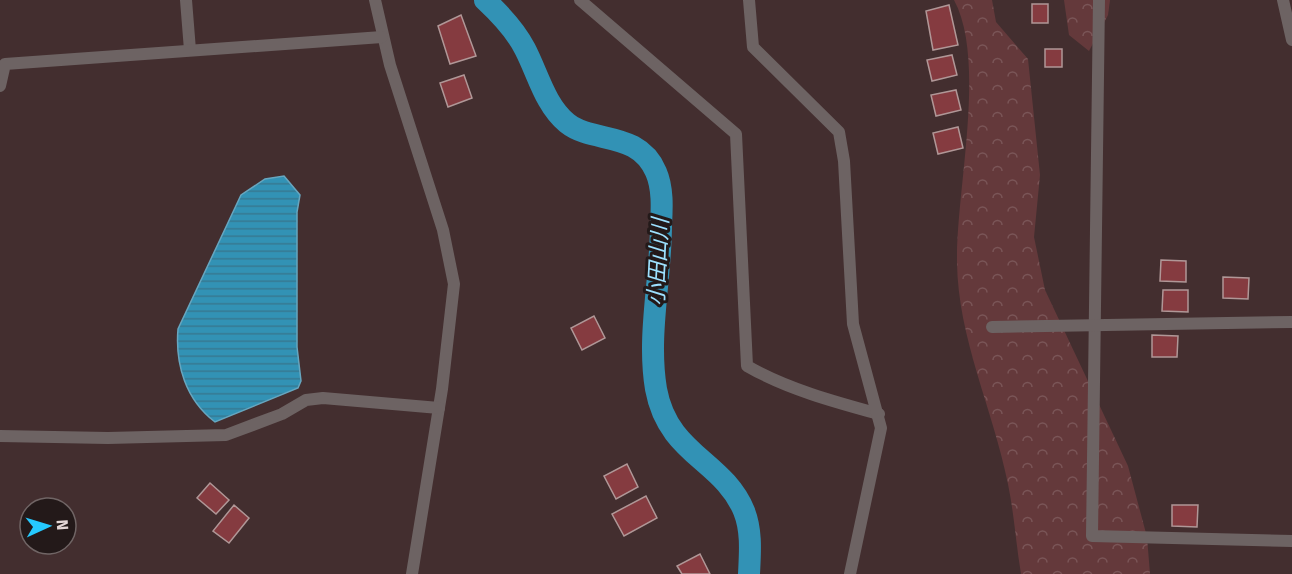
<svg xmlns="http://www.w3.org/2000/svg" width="1292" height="574" font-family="'Fira Sans','Noto Sans JP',sans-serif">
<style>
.forest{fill:url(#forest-crowns)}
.water{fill:url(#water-rules);stroke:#67a6bf;stroke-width:1.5}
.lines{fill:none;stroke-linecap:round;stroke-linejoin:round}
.river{stroke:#3292b5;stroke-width:22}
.building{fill:#853b40;stroke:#b09797;stroke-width:1.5}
.minor{stroke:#6d6363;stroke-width:12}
.labels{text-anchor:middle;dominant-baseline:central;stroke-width:6;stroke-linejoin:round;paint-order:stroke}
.water-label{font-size:22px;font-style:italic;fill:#9de1ff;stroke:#231919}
</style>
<defs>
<pattern id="forest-crowns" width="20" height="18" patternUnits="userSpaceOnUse" patternTransform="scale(1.5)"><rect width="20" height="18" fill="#64393b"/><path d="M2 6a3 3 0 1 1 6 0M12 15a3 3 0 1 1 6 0" fill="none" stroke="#7a5557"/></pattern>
<pattern id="water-rules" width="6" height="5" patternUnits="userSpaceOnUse" patternTransform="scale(1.5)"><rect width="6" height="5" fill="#3292b5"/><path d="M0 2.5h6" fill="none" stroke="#377992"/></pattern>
</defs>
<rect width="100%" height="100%" fill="#432e2f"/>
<g class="forest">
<path d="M 954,0 L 992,0 L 996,22 L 1028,59 L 1040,175 L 1034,237 L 1045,290 L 1128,466 L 1147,537 L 1150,574 L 1021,574 C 1016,544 1014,513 1008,484 C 993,409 958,339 957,262 C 956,190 987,61 954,0 Z"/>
<path d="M 1064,0 L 1110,0 L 1108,15 L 1089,51 L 1069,35 Z"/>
</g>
<path class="water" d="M 284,176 L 300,195 L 297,212 L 297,347 L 301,381 L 298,388 L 215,422 C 186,400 175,365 178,329 L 241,195 L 265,179 Z"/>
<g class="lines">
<path class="river" d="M 485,0 C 500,14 516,31 525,49 C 538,74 545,105 567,123 C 593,144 638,130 656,172 C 663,188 662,208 661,225 C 661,279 647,336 656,389 C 668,455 723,460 744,511 C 752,531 750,553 749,574"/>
</g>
<g class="building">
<rect x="1032" y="4" width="16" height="19"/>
<path d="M 949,5 L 958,45 L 933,50 L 926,11 Z"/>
<path d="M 461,15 L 476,56 L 450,64 L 438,26 Z"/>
<rect x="1045" y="49" width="17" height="18"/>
<path d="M 952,55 L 957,75 L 932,81 L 927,60 Z"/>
<path d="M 464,75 L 472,98 L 448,107 L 440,83 Z"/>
<path d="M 956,90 L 961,110 L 936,116 L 931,95 Z"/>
<path d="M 958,127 L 963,148 L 938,154 L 933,133 Z"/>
<path d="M 1161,260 L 1186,261 L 1186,282 L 1160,281 Z"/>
<path d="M 1223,277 L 1249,278 L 1248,299 L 1223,298 Z"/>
<path d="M 1163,290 L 1188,290 L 1188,312 L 1162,311 Z"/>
<path d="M 594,316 L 605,338 L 582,350 L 571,328 Z"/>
<path d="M 1152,335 L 1178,336 L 1177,357 L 1152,357 Z"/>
<path d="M 627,464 L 638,487 L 616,499 L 604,476 Z"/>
<path d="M 210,483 L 229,500 L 216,514 L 197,498 Z"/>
<path d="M 646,496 L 657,518 L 624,536 L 612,514 Z"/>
<path d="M 234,505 L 249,518 L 229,543 L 213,531 Z"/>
<path d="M 1172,505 L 1198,505 L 1197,527 L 1172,526 Z"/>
<path d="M 700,554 L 710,574 L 682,574 L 677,566 Z"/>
</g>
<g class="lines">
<g class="minor">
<path d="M 186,0 L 190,50"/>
<path d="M 375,0 L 390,65 L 443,230 L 454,284 L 442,389 L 412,574"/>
<path d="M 580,0 L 736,134 L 747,366 C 787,389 835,402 879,414"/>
<path d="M 749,0 L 753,47 L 839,132 L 844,161 L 853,324 L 881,428 L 850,574"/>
<path d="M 1099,0 L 1092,536 L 1292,541"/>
<path d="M 1283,0 L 1292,40"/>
<path d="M 0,86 L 5,64 L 382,37"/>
<path d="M 992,327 L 1292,322"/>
<path d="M 0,436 L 108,438 L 226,435 L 282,414 L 306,400 L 323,398 L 439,408"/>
</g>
</g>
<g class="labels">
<g class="water-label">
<text transform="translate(658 262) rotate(-87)">小田山川</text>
</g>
</g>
<g transform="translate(48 526) rotate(86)"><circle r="28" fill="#231919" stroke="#706565" stroke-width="1.5"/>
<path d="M0-4.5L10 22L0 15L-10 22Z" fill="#25c9fe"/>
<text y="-9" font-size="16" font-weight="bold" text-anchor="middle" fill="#e4d6d6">N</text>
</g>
</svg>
